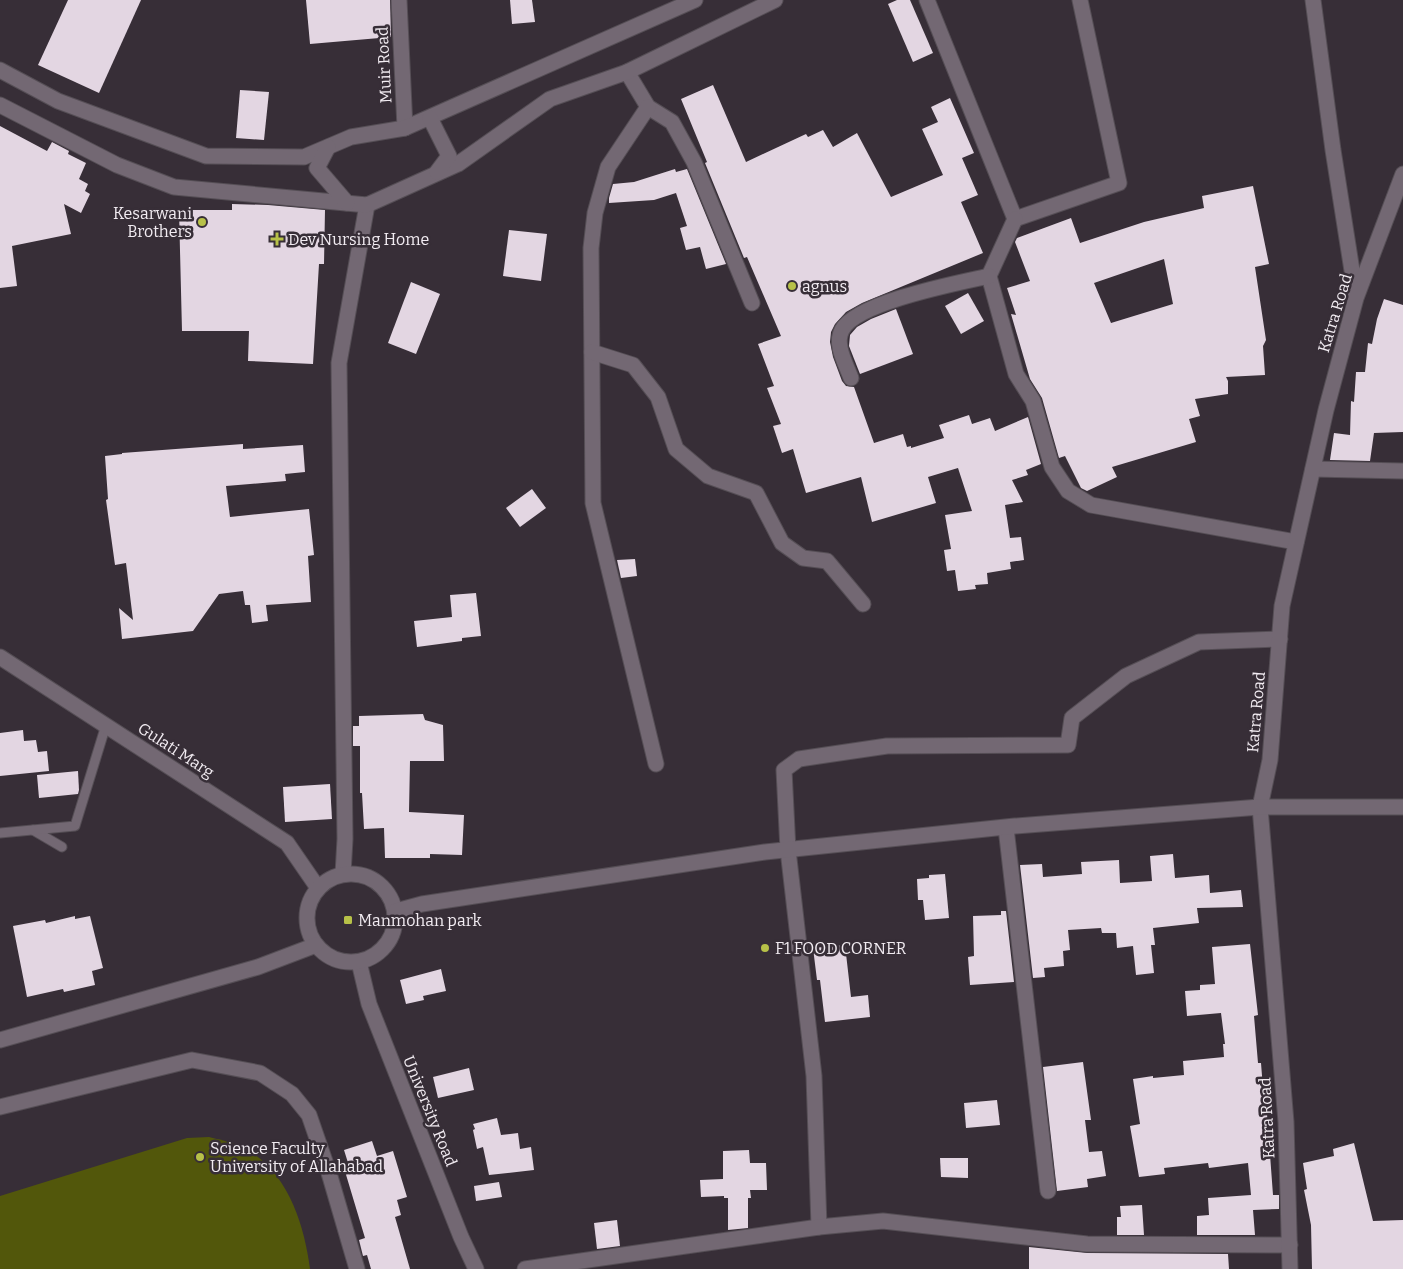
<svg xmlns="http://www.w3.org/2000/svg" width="1403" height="1269" font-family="Bitter,serif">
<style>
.green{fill:#52570b}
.building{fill:#e3d6e2;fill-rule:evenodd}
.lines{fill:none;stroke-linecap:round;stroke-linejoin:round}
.service-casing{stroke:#554e55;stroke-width:11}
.minor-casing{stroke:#554e55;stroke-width:17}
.tertiary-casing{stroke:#554e55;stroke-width:17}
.secondary-casing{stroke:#554e55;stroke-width:17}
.service{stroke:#736873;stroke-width:9}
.minor{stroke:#736873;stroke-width:15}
.tertiary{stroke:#736873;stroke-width:15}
.secondary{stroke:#736873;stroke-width:15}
.poi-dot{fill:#b7c148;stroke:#372e37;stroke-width:2}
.labels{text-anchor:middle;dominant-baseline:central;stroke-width:5;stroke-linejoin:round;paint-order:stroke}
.street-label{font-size:16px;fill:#f2ecf2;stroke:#372e37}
.poi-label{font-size:16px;fill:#f2ecf2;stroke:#372e37;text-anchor:start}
</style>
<rect width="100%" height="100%" fill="#372e37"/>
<path class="green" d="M 209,1137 C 222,1140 234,1143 246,1149 C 288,1173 304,1224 310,1269 L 0,1269 L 0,1196 L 187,1138 Z"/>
<g class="building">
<path d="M 68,0 L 141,0 L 99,93 L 38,65 Z"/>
<path d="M 306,0 L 390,0 L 391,37 L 310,44 Z"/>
<path d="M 510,0 L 532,0 L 535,22 L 512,24 Z"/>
<path d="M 897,0 L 910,0 L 933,53 L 913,62 L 888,4 Z"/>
<path d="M 713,85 L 746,162 L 806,134 L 808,137 L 823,130 L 833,147 L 857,133 L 891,197 L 943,175 L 922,129 L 938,122 L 931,107 L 950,98 L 974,153 L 962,158 L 978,195 L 961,202 L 983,253 L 862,303 L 846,312 L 835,324 L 831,332 L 830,342 L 833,357 L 842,381 L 846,386 L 854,387 L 874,443 L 903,434 L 907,447 L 911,446 L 911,448 L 944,438 L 939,425 L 969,415 L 972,424 L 990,418 L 995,431 L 1028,417 L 1041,464 L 1026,470 L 1028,475 L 1012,480 L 1023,502 L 1005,505 L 1010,538 L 1021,537 L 1024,560 L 1010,562 L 1011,569 L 987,573 L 988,584 L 975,585 L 976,589 L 958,591 L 955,570 L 947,571 L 944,550 L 951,549 L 945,515 L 972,511 L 958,468 L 928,477 L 936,503 L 872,522 L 861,477 L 806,493 L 793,449 L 782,453 L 773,426 L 781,424 L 767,388 L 774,386 L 758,344 L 781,336 L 747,257 L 744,258 L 705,163 L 707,162 L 681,99 Z"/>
<path d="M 240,90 L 269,92 L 264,140 L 236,138 Z"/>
<path d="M 0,126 L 47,151 L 52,142 L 69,151 L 68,154 L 86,163 L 79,179 L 88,184 L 85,191 L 90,194 L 81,213 L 64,204 L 71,234 L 12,246 L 17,286 L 0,288 Z"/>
<path d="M 675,169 L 676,172 L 687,169 L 726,264 L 706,269 L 700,247 L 686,250 L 680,228 L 687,226 L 676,193 L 654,200 L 609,203 L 609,198 L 613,184 L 634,182 Z"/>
<path d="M 1253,186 L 1269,264 L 1255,267 L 1266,340 L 1263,346 L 1265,375 L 1226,377 L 1228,381 L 1228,394 L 1195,399 L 1200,416 L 1189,419 L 1196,442 L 1112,467 L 1117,477 L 1087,491 L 1081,488 L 1065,456 L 1059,458 L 1042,398 L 1030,379 L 1011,314 L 1016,315 L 1007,288 L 1030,281 L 1015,242 L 1017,238 L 1071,218 L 1080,243 L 1144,222 L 1204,208 L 1202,196 ZM 1164,259 L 1173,304 L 1111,323 L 1094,283 Z"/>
<path d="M 232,204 L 268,205 L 325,210 L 324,264 L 319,264 L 313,364 L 248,361 L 249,331 L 182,331 L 179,210 L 232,210 Z"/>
<path d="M 509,230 L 547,234 L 541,281 L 503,276 Z"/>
<path d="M 411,282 L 440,294 L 416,354 L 388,343 Z"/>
<path d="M 968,293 L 984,321 L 961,334 L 945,306 Z"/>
<path d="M 1384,299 L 1403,305 L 1403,432 L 1374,433 L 1370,461 L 1330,460 L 1334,433 L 1350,435 L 1351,401 L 1354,402 L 1356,372 L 1365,372 L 1368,343 L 1372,344 L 1377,319 Z"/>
<path d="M 896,309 L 913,354 L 860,374 L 849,346 L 850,335 L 857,327 L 871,319 Z"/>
<path d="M 243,444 L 243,449 L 303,445 L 305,472 L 285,474 L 286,481 L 226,486 L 230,517 L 309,509 L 314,555 L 308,556 L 311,602 L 266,605 L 268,621 L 252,623 L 250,605 L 245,605 L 243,591 L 219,594 L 193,631 L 122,639 L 119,608 L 133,620 L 126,563 L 115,565 L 106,500 L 108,499 L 105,456 L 122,454 L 122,453 Z"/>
<path d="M 532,489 L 546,508 L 520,527 L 506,508 Z"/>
<path d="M 635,559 L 637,576 L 621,578 L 617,560 Z"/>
<path d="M 476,593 L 481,636 L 462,638 L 462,641 L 417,647 L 414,621 L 452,617 L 450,595 Z"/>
<path d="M 423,714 L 425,720 L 443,725 L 444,761 L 410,761 L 409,812 L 464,815 L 462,855 L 430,854 L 430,858 L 385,858 L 384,828 L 364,829 L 362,793 L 360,793 L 360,746 L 353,746 L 353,726 L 359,726 L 359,716 Z"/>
<path d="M 23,730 L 24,741 L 36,740 L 38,752 L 47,751 L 49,771 L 0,776 L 0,733 Z"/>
<path d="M 78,771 L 79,790 L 78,794 L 39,798 L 37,775 Z"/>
<path d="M 330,784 L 332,819 L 285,822 L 283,787 Z"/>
<path d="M 1173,854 L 1175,878 L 1209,875 L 1210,893 L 1241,890 L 1243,907 L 1197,908 L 1199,923 L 1153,928 L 1155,945 L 1151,945 L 1154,973 L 1136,975 L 1133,946 L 1117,948 L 1116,933 L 1102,933 L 1101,928 L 1068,930 L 1070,950 L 1063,951 L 1064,966 L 1044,968 L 1045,977 L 1033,978 L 1020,865 L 1042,864 L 1043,877 L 1082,874 L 1081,862 L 1119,860 L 1120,883 L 1152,881 L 1150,856 Z"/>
<path d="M 945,874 L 949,918 L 925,920 L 923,900 L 918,900 L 917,879 L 929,878 L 929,875 Z"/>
<path d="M 1001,911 L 1006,911 L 1014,982 L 970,985 L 968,957 L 974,956 L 973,916 L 1001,915 Z"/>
<path d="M 75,916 L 75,919 L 90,916 L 103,968 L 92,971 L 95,985 L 64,992 L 63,989 L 27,997 L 13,926 L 45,920 L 46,923 Z"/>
<path d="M 1250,944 L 1258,1015 L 1254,1016 L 1258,1063 L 1261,1063 L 1265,1114 L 1267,1114 L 1273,1195 L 1263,1195 L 1279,1195 L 1279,1209 L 1253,1210 L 1255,1235 L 1197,1235 L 1197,1216 L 1209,1215 L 1208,1198 L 1251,1195 L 1248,1163 L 1209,1168 L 1208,1163 L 1164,1168 L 1165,1174 L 1139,1177 L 1130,1126 L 1140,1124 L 1133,1079 L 1153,1076 L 1153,1078 L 1184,1075 L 1183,1061 L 1224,1057 L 1223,1044 L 1225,1044 L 1221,1013 L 1187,1016 L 1185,991 L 1200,990 L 1200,985 L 1215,984 L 1212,947 Z"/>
<path d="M 845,945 L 851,997 L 868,995 L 870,1017 L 825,1022 L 820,980 L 817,980 L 813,948 Z"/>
<path d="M 441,969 L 446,991 L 423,996 L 424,1000 L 406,1004 L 400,980 Z"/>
<path d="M 1083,1062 L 1091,1120 L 1085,1120 L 1089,1152 L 1102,1151 L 1106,1176 L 1087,1179 L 1088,1187 L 1057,1191 L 1043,1067 Z"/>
<path d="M 469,1068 L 474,1090 L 438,1098 L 433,1077 Z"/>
<path d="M 997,1100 L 1000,1125 L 966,1128 L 964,1103 Z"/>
<path d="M 497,1118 L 501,1135 L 518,1133 L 520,1149 L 531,1147 L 534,1170 L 489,1175 L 483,1147 L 477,1149 L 473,1130 L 475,1129 L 473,1124 Z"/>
<path d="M 372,1141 L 377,1156 L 393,1151 L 407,1197 L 397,1200 L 401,1215 L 395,1217 L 410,1269 L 371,1269 L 367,1255 L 363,1256 L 359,1240 L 365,1238 L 344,1168 L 349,1166 L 344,1150 Z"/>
<path d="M 1354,1143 L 1373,1221 L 1403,1220 L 1403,1269 L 1312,1269 L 1311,1225 L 1304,1190 L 1307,1189 L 1303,1163 L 1334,1156 L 1333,1149 Z"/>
<path d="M 749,1150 L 750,1163 L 766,1163 L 767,1190 L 750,1190 L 751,1198 L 748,1198 L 748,1228 L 728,1230 L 728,1198 L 724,1198 L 724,1196 L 701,1197 L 700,1180 L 723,1179 L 723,1151 Z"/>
<path d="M 940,1158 L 968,1158 L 968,1178 L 941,1177 Z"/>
<path d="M 499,1182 L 502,1197 L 476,1201 L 474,1186 Z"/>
<path d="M 1142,1205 L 1144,1235 L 1117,1235 L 1117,1217 L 1121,1217 L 1120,1206 Z"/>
<path d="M 617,1220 L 620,1246 L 597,1249 L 594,1223 Z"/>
<path d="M 1029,1247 L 1087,1253 L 1228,1254 L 1229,1269 L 1029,1269 Z"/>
</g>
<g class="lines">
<defs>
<g id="service">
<path d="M 33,830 L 62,847"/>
<path d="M 0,833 L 75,826 L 106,725"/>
</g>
<g id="minor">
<path d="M 927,0 L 1015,219 L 1119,183 L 1080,0"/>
<path d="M 627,72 L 648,107 L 672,122 L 694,162 L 752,303"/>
<path d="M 648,107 L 608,167 L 595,213 L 591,248 L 593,503 L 656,764"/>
<path d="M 1015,219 L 989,276 L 1016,374 L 1033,401 L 1052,467 L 1068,491 L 1091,505 L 1296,542"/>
<path d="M 592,352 L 633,365 L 658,397 L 676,449 L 708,476 L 756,493 L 782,543 L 803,558 L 827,561 L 863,604"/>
<path d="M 851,378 C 846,364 834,344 842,330 C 857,302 958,283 989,276"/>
<path d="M 1313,469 L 1403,471"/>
<path d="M 1006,828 L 1048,1191"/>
<path d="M 0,1107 L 192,1060 L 260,1073 L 292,1094 L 309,1115 L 329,1173 L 357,1269"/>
<path d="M 819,1227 L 814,1076 L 788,850 L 784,770 L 799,759 L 887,746 L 1068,745 L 1072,718 L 1126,676 L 1199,642 L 1280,639"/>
<path d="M 525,1269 L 819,1227 L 883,1221 L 1087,1244 L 1290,1245"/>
</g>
<g id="tertiary">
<path d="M 399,0 L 405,128"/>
<path d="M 1313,0 L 1333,150 L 1356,296"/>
<path d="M 0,657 L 287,843 L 318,888"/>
<path d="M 343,874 L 345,839 L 339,363 L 367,205"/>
<path d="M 359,962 L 369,1004 L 461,1237 L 476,1269"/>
<path d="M 1290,1269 L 1286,1122 L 1260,807 L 1270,760 L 1282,606 L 1326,410 L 1356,298 L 1403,174"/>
</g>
<g id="secondary">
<path d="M 0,70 L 58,101 L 206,156 L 304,157 L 351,137 L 405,128 L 695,0"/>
<path d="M 0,105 L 117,165 L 174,187 L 367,205 L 458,164 L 550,99 L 627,72 L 775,0"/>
<path d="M 430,118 L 449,156 L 437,172"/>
<path d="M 328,147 L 317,168 L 347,203"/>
<circle cx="351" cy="918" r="44"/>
<path d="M 396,911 L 422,904 L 765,852 L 1015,826 L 1260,807 L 1403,807"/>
<path d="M 0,1040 L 258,967 L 316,945"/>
</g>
</defs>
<use href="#service" class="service-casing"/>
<use href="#minor" class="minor-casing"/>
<use href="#tertiary" class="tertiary-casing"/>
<use href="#secondary" class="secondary-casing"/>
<use href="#service" class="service"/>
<use href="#minor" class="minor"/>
<use href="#tertiary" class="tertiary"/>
<use href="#secondary" class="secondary"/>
</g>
<g class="poi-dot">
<circle cx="202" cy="222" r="5"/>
<path d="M274.5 231.5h5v5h5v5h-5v5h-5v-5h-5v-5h5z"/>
<circle cx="792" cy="286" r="5"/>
<rect x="343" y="915" width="10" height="10" rx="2.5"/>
<circle cx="765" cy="948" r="5"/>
<circle cx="200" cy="1157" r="5"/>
</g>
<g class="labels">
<g class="street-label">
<text transform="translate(384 65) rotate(-93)">Muir Road</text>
<text transform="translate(1335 313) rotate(-73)">Katra Road</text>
<text transform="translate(1256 712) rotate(-85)">Katra Road</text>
<text transform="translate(176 750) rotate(33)">Gulati Marg</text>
<text transform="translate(430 1111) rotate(68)">University Road</text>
<text transform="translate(1267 1118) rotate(-93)">Katra Road</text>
</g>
<g class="poi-label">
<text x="192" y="213" text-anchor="end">Kesarwani<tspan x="192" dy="18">Brothers</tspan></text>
<text x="288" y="239">Dev Nursing Home</text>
<text x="802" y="286">agnus</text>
<text x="358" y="920">Manmohan park</text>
<text x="775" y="948">F1 FOOD CORNER</text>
<text x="210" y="1148">Science Faculty<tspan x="210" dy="18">University of Allahabad</tspan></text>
</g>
</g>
</svg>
